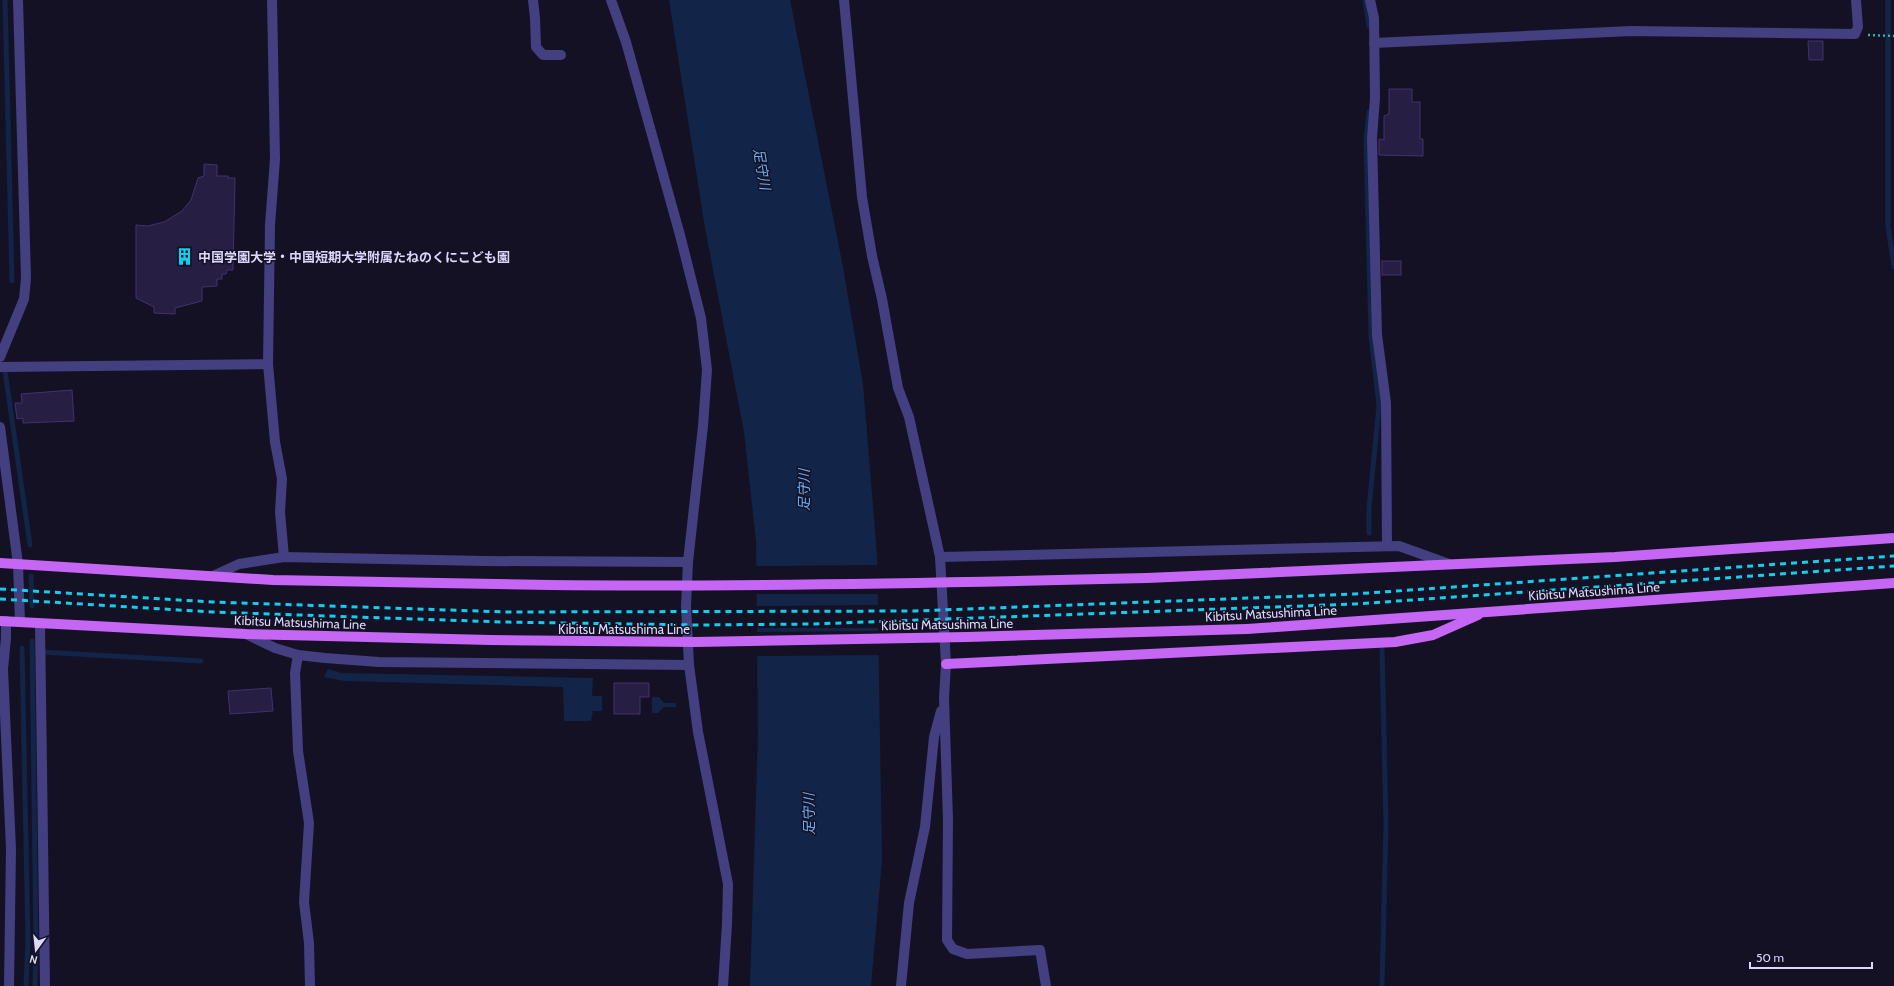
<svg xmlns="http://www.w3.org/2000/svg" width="1894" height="986" font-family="Cabin,'Noto Sans JP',sans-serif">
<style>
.water{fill:#122447}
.pier{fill:#151124}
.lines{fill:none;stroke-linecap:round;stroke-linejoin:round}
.stream{stroke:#122447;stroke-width:5}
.building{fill:#271e44;stroke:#40326e}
.path{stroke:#38afad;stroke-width:2.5;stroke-dasharray:2 3;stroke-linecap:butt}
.minor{stroke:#443f80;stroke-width:10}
.major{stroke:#c566f4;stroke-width:10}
.rail{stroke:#11ceee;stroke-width:3;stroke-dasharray:6 5;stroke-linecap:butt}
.major-bridge{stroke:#c566f4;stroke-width:10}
.labels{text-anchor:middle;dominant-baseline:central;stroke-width:3;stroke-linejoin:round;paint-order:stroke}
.poi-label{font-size:13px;font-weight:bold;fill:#ddd7fc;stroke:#151124;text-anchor:start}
.street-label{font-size:13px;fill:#ddd7fc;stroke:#151124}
.water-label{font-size:14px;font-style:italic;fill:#6caff4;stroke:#151124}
</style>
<rect width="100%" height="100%" fill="#151124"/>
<g class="water">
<path d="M 669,0 L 790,0 L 843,267 L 863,384 L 877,555 L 882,861 L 871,986 L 750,986 L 758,735 L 756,541 L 744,432 L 705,228 Z"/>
<path d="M 328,669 L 341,673 L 593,678 L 592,696 L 602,696 L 602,711 L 593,711 L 591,721 L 564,721 L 563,687 L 344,681 L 324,677 Z"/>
<path d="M 652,697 L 659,697 L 664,703 L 676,703 L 676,707 L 664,707 L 658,713 L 652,713 Z"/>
</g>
<g class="pier">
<path d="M 879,565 L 879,594 L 754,594 L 754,566 Z"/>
<path d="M 880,605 L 880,628 L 755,628 L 755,606 Z"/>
<path d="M 880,631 L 881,655 L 755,656 L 755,632 Z"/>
</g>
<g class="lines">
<g class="stream">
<path d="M 5,0 L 12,281"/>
<path d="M 1365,0 L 1369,26"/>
<path d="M 1888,0 L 1888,227 L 1894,267"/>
<path d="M 5,371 L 30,545"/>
<path d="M 1369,533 L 1369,508 L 1379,406 L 1371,336 L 1366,139 L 1369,112"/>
<path d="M 31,576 L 32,606"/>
<path d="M 32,641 L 36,946 L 35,986"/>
<path d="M 22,648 L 28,941 L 26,986"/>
<path d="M 1382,648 L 1386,825 L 1382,986"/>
<path d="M 40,652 L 201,661"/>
</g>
</g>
<g class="building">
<path d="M 1808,41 L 1823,41 L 1823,60 L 1809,60 Z"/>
<path d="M 1389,89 L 1412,89 L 1412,102 L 1420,102 L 1420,139 L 1423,139 L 1423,156 L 1379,155 L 1379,139 L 1384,140 L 1384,116 L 1389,114 Z"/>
<path d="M 204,164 L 217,165 L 217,176 L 228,176 L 228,178 L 235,178 L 233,270 L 227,270 L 226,274 L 222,274 L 222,279 L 217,279 L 217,286 L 202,287 L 202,301 L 175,308 L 175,314 L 154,313 L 154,307 L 136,298 L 136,225 L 148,226 L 164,222 L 182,211 L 191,200 L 198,178 L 204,176 Z"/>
<rect x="1382" y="261" width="19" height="14"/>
<path d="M 72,390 L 74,421 L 23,423 L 23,418 L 17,419 L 15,403 L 22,403 L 21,394 Z"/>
<path d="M 614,683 L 649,683 L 649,697 L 640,697 L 640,714 L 614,714 Z"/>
<path d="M 271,688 L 273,711 L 230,714 L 228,691 Z"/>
</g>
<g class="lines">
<path class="path" d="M 1868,35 L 1894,36"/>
<g class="minor">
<path d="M 533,0 L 535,18 L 536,47 L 543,55 L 561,55"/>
<path d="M 611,0 L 626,42 L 680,235 L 701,318 L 707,370 L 703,426 L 688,562 L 686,606 L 689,665 L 698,732 L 728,884 L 727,924 L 723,986"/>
<path d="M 844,0 L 862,197 L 872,256 L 882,299 L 898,388 L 909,417 L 940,557 L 946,664 L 944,698 L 948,820 L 947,940 L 953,949 L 967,954 L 1040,950 L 1046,986"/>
<path d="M 1370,0 L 1374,18 L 1375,98 L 1372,138 L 1377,335 L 1386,403 L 1387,546"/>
<path d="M 1374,43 L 1631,31 L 1855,34 L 1858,27 L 1856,0"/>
<path d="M 0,357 L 24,299 L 26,278 L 18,0"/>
<path d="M 268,364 L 275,442 L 282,479 L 280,512 L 284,557"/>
<path d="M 0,367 L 268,364 L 270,225 L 275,159 L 272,0"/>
<path d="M 0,427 L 18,564 L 20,622"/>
<path d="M 940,557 L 1399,546 L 1449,564"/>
<path d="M 213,576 L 239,564 L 284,557 L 484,561 L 688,562"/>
<path d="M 6,621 L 6,638 L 3,669 L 11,849 L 9,986"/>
<path d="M 40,624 L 45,986"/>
<path d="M 246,634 L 275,648 L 298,655 L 325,658 L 379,662 L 689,665"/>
<path d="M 298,655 L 295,673 L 298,751 L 309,823 L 304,902 L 309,943 L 310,986"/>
<path d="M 901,986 L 909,903 L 925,827 L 934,737 L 941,711"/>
</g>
<g class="major">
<path d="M 0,563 L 273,580 L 550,585"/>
<path d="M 1147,578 L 1615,557 L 1894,538"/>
<path d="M 0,621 L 246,634 L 491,640"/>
<path d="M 1247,629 L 1894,583"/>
<path d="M 946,664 L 1395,642 L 1433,635 L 1478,615"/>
</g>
<g class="rail">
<path d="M 0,589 L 212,602 L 507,612 L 915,611 L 1354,594 L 1894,556"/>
<path d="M 0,599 L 212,612 L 502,622 L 696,625 L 812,624 L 1355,604 L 1894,566"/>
</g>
<g class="major-bridge">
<path d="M 550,585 C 749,587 948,583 1147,578"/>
<path d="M 491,640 L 695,642 L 967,637 L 1247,629"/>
</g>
</g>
<defs>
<symbol id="building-bare" viewBox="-9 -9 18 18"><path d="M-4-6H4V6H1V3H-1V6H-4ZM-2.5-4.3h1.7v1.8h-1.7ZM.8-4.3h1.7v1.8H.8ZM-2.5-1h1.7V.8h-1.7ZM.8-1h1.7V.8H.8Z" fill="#11ceee" stroke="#151124" stroke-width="2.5" paint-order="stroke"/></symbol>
</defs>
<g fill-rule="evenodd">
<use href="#building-bare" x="172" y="244" width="25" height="25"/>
</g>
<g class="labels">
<g class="poi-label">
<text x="198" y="257">中国学園大学・中国短期大学附属たねのくにこども園</text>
</g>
<g class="street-label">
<text transform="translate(1594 591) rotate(-4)">Kibitsu Matsushima Line</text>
<text transform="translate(1271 613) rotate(-3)">Kibitsu Matsushima Line</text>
<text transform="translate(300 622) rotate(2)">Kibitsu Matsushima Line</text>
<text transform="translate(947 624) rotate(-1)">Kibitsu Matsushima Line</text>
<text x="624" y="629">Kibitsu Matsushima Line</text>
</g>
<g class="water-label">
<text transform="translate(762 169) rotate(80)">足守川</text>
<text transform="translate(804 490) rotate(-90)">足守川</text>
<text transform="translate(809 814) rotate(-91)">足守川</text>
</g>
</g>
<g transform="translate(36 950) rotate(195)" stroke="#151124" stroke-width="3" paint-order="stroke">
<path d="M0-3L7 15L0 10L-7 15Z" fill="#ddd7fc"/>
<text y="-6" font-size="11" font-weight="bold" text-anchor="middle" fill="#ddd7fc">N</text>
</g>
<path d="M1750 962v6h122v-6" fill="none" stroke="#ddd7fc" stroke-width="2"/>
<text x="1756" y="962" font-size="12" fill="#ddd7fc" stroke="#151124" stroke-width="3" paint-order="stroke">50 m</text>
</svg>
